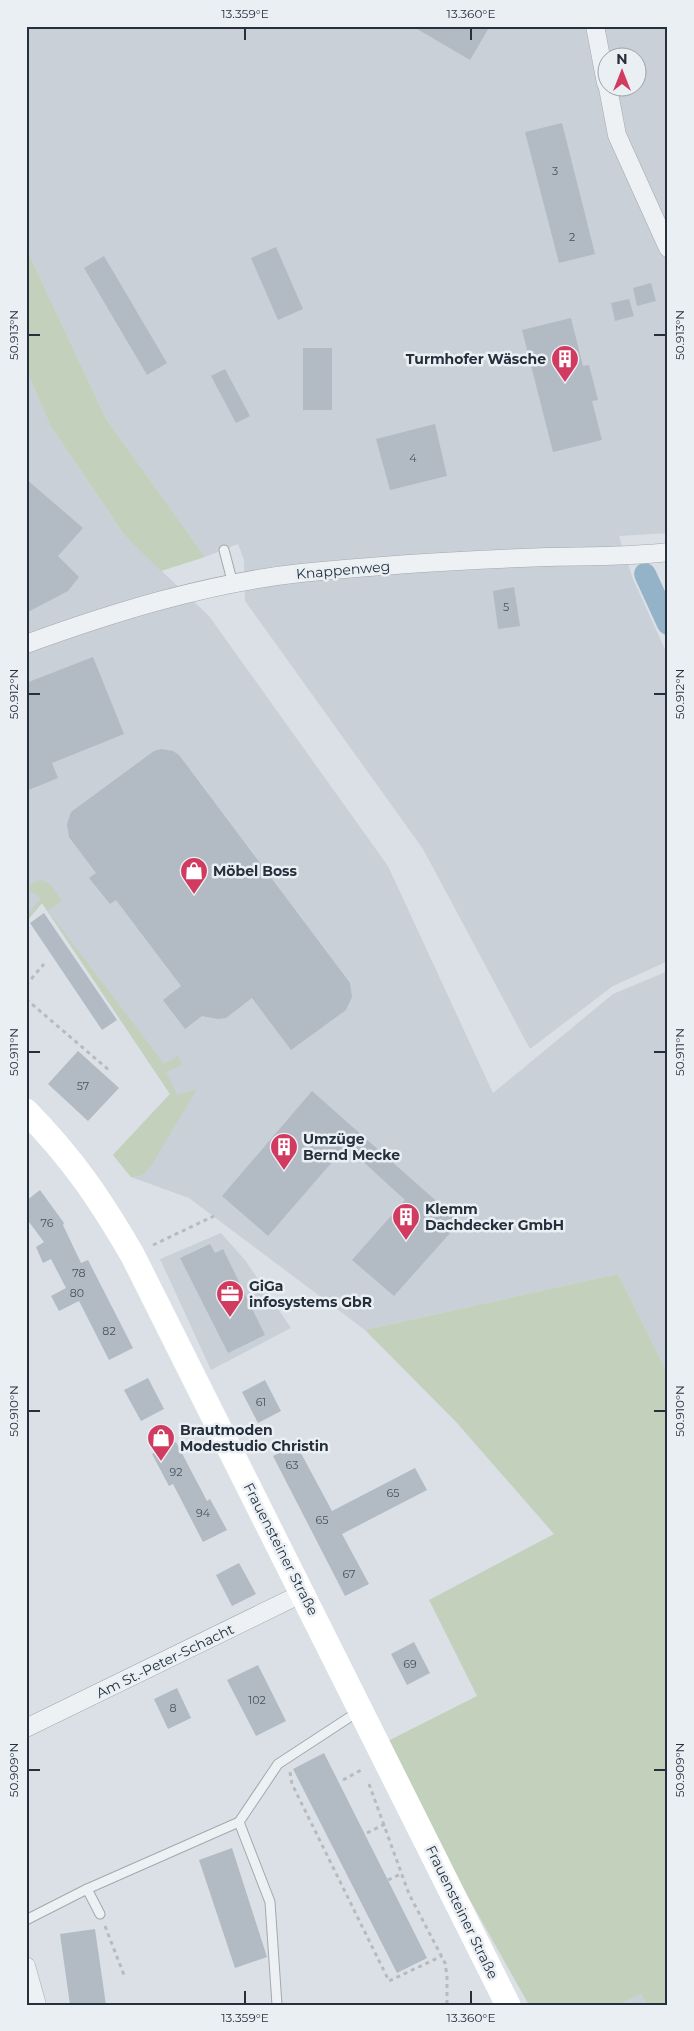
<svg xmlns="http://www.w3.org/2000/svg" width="694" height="2031" font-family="Montserrat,sans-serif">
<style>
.built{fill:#c9d0d8;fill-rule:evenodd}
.green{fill:#c3d0bc}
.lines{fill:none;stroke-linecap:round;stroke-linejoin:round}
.canal{stroke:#94b2c8;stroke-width:22}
.building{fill:#b2bac3}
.service-casing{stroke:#a1a8b0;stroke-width:11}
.minor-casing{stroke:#a1a8b0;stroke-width:19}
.path{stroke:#b6bbc0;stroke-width:3;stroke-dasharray:4 4;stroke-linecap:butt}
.service{stroke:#eef1f4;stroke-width:9}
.minor{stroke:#eef1f4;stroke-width:18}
.secondary{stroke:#fff;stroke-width:25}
.ticks{fill:none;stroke:#25303c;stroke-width:2}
.labels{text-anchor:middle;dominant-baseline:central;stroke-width:5;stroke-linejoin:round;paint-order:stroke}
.number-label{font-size:11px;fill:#48525e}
.poi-label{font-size:14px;font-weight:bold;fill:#25303c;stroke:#eaeff4;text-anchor:start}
.street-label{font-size:14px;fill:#25303c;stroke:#eaeff4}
.neatline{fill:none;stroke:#25303c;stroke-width:2}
.ticks-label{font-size:12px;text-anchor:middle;fill:#25303c}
</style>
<rect width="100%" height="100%" fill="#dbe0e6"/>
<g class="built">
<path d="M 26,26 L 668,26 L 668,533 L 619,536 L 633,579 L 668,656 L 668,961 L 613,986 L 530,1049 L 423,849 L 245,601 L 244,560 L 238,544 L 205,557 L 106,419 L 26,248 ZM 606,58 L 636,58 L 636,88 L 606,88 Z"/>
<path d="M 26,369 L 50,425 L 125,536 L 209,616 L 388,866 L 493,1093 L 613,994 L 668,971 L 668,1374 L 618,1274 L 365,1330 L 189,1198 L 131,1177 L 113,1155 L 170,1094 L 42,903 L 26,922 Z"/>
<path d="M 221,1233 L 245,1260 L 291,1328 L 211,1370 L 160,1259 Z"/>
<path d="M 641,1994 L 647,2005 L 618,2005 Z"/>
</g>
<g class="green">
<path d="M 26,248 L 106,419 L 205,557 L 161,571 L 125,536 L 50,425 L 26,369 Z"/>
<path d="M 41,880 L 50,884 L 62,901 L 48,911 L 164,1064 L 178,1056 L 182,1065 L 166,1072 L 177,1095 L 197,1089 L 151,1166 L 142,1175 L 131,1177 L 113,1155 L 170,1094 L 42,903 L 26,922 L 26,917 L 41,898 L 27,889 L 33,883 Z"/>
<path d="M 618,1274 L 668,1374 L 668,2005 L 647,2005 L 641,1994 L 618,2005 L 529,2005 L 382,1744 L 477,1696 L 429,1600 L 554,1534 L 457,1423 L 365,1330 Z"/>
</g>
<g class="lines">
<path class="canal" d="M 645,574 L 668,624"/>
</g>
<g class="building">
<path d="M 412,26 L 490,26 L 470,60 Z"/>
<path d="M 562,123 L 595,254 L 559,263 L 525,132 Z"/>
<path d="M 276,247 L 303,309 L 278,320 L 251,258 Z"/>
<path d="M 104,256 L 167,363 L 147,375 L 84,268 Z"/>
<path d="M 651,283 L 656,301 L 637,306 L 633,288 Z"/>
<path d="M 629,299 L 634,316 L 615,321 L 611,303 Z"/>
<path d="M 571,318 L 583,366 L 589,365 L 598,400 L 592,401 L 602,440 L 553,452 L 522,330 Z"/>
<rect x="303" y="348" width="29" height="62"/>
<path d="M 225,369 L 250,416 L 236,423 L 211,376 Z"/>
<path d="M 435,424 L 447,476 L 390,490 L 376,439 Z"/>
<path d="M 26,479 L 83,528 L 58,556 L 79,577 L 68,591 L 26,613 Z"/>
<path d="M 514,587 L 520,626 L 498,629 L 493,591 Z"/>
<path d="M 93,657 L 124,734 L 52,763 L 58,778 L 26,791 L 26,683 Z"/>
<path d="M 161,749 L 173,751 L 179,755 L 350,983 L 352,997 L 346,1010 L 291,1050 L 252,998 L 226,1018 L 218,1019 L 202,1016 L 185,1029 L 163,1000 L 181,986 L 116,900 L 110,904 L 89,878 L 96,873 L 69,837 L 67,824 L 71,812 L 154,751 Z"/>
<path d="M 44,913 L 117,1020 L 102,1030 L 30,923 Z"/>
<path d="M 78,1051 L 119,1088 L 88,1121 L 48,1084 Z"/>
<path d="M 312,1091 L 460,1222 L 394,1296 L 352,1260 L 405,1200 L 346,1146 L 268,1236 L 222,1196 Z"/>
<path d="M 40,1190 L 64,1223 L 63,1225 L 81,1263 L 88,1260 L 133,1348 L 109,1360 L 79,1301 L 59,1311 L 51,1296 L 66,1288 L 51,1259 L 43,1263 L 36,1247 L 44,1242 L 26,1218 L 26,1201 Z"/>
<path d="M 210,1244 L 215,1253 L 223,1249 L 265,1335 L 228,1353 L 180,1258 Z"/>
<path d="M 148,1378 L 164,1409 L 141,1421 L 124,1390 Z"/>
<path d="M 265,1380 L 281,1411 L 258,1423 L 242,1392 Z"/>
<path d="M 176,1442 L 207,1501 L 210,1499 L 227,1530 L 203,1542 L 173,1484 L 169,1486 L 152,1454 Z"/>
<path d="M 296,1444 L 332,1511 L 415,1468 L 427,1490 L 342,1534 L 369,1584 L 345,1596 L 273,1456 Z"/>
<path d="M 239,1563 L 256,1594 L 232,1606 L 216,1575 Z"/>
<path d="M 414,1642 L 430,1673 L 407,1685 L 391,1654 Z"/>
<path d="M 258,1665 L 286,1721 L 256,1736 L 227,1680 Z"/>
<path d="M 177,1688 L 191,1718 L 168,1729 L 154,1699 Z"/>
<path d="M 324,1753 L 427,1958 L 397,1973 L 293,1769 Z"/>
<path d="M 232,1848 L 267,1957 L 235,1968 L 199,1860 Z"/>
<path d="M 95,1929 L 106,2005 L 70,2005 L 60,1934 Z"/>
</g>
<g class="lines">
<defs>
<g id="service">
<path d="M 224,550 L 233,584"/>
<path d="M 239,1822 L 270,1902 L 277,2005"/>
<path d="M 87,1889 L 100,1914"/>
<path d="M 26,1920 L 87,1889 L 239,1822 L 278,1764 L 359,1711"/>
</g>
<g id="minor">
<path d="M 595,26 L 606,83"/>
<path d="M 608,88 L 617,135 L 668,248"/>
<path d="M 26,644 C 114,612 208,583 301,573 C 382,565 465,560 547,557 C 587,556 627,557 668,552"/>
<path d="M 26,1728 L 303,1593"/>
<path d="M 26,1966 L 37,2005"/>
</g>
</defs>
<use href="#service" class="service-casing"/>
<use href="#minor" class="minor-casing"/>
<g class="path">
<path d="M 26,985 L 44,964"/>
<path d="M 26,999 L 110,1071"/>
<path d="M 153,1245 L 214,1216"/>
<path d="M 290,1772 L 292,1784 L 389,1981 L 442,1956"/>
<path d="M 343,1780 L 363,1769"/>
<path d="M 369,1784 L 409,1894 L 445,1963 L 447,1976 L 447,2005"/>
<path d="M 367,1833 L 385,1824"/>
<path d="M 388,1880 L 401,1874"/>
<path d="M 105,1926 L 124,1975"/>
</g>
<use href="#service" class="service"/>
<use href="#minor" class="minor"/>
<path class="secondary" d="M 26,1111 C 73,1159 100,1199 133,1256 L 508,2005"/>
</g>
<path class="ticks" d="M 245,28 L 245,40M 471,28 L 471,40M 28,335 L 40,335M 654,335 L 666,335M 28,694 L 40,694M 654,694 L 666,694M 28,1052 L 40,1052M 654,1052 L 666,1052M 28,1411 L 40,1411M 654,1411 L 666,1411M 28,1770 L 40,1770M 654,1770 L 666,1770M 245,1991 L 245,2004M 471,1991 L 471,2004"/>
<defs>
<symbol id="building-pin" viewBox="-11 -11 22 30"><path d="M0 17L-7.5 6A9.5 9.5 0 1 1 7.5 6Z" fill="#d03b5f" stroke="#eaeff4"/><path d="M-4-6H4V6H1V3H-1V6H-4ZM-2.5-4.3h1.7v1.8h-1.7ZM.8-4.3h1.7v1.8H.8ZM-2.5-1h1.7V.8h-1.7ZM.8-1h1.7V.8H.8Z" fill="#fff"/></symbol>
<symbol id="shop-pin" viewBox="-11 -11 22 30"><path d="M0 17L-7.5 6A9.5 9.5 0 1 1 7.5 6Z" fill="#d03b5f" stroke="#eaeff4"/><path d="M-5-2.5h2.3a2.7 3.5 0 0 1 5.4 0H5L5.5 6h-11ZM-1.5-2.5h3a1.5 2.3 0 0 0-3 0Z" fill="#fff"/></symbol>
<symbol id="office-pin" viewBox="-11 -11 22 30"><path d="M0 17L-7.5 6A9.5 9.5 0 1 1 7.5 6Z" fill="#d03b5f" stroke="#eaeff4"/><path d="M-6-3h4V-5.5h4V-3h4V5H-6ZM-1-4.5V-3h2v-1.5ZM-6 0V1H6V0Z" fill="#fff"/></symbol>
</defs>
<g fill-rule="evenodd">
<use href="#building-pin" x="549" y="343" width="32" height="43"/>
<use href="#shop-pin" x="178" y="855" width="32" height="43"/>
<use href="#building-pin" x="268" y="1131" width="32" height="43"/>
<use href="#building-pin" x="390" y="1201" width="32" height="43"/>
<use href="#office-pin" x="214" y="1278" width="32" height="43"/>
<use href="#shop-pin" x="145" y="1422" width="32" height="43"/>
</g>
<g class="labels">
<g class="number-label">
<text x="555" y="171">3</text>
<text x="572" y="237">2</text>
<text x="413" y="458">4</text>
<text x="506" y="607">5</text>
<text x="83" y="1086">57</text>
<text x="47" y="1223">76</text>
<text x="79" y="1273">78</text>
<text x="77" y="1293">80</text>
<text x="109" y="1331">82</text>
<text x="261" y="1402">61</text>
<text x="292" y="1465">63</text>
<text x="176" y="1472">92</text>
<text x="393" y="1493">65</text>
<text x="203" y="1513">94</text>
<text x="322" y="1520">65</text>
<text x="349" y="1574">67</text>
<text x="410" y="1664">69</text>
<text x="257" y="1700">102</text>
<text x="173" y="1708">8</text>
</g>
<g class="poi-label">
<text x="546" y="359" text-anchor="end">Turmhofer Wäsche</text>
<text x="213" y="871">Möbel Boss</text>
<text x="303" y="1139">Umzüge<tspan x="303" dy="16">Bernd Mecke</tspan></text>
<text x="425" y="1209">Klemm<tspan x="425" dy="16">Dachdecker GmbH</tspan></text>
<text x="249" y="1286">GiGa<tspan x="249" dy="16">infosystems GbR</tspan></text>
<text x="180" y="1430">Brautmoden<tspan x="180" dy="16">Modestudio Christin</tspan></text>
</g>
<g class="street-label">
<text transform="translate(343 570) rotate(-5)">Knappenweg</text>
<text transform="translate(281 1549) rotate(63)">Frauensteiner Straße</text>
<text transform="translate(165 1661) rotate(-26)">Am St.-Peter-Schacht</text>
<text transform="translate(462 1912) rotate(64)">Frauensteiner Straße</text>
</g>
</g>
<rect width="694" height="2031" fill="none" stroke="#eaeff4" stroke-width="55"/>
<g transform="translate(622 72)"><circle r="24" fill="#eaeff4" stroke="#9ba3aa"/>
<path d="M0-4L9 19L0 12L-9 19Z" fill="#d03b5f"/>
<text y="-8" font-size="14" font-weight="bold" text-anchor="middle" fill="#25303c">N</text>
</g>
<rect x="28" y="28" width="638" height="1976" class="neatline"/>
<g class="ticks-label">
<text x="245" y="18">13.359°E</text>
<text x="471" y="18">13.360°E</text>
<text transform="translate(14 335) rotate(-90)" y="4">50.913°N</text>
<text transform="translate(680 335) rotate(-90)" y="4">50.913°N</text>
<text transform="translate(14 694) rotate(-90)" y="4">50.912°N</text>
<text transform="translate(680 694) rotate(-90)" y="4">50.912°N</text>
<text transform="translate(14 1052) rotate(-90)" y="4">50.911°N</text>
<text transform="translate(680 1052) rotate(-90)" y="4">50.911°N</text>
<text transform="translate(14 1411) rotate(-90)" y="4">50.910°N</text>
<text transform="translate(680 1411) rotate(-90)" y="4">50.910°N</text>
<text transform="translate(14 1770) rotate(-90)" y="4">50.909°N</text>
<text transform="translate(680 1770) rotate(-90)" y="4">50.909°N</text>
<text x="245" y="2022">13.359°E</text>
<text x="471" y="2022">13.360°E</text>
</g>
</svg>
